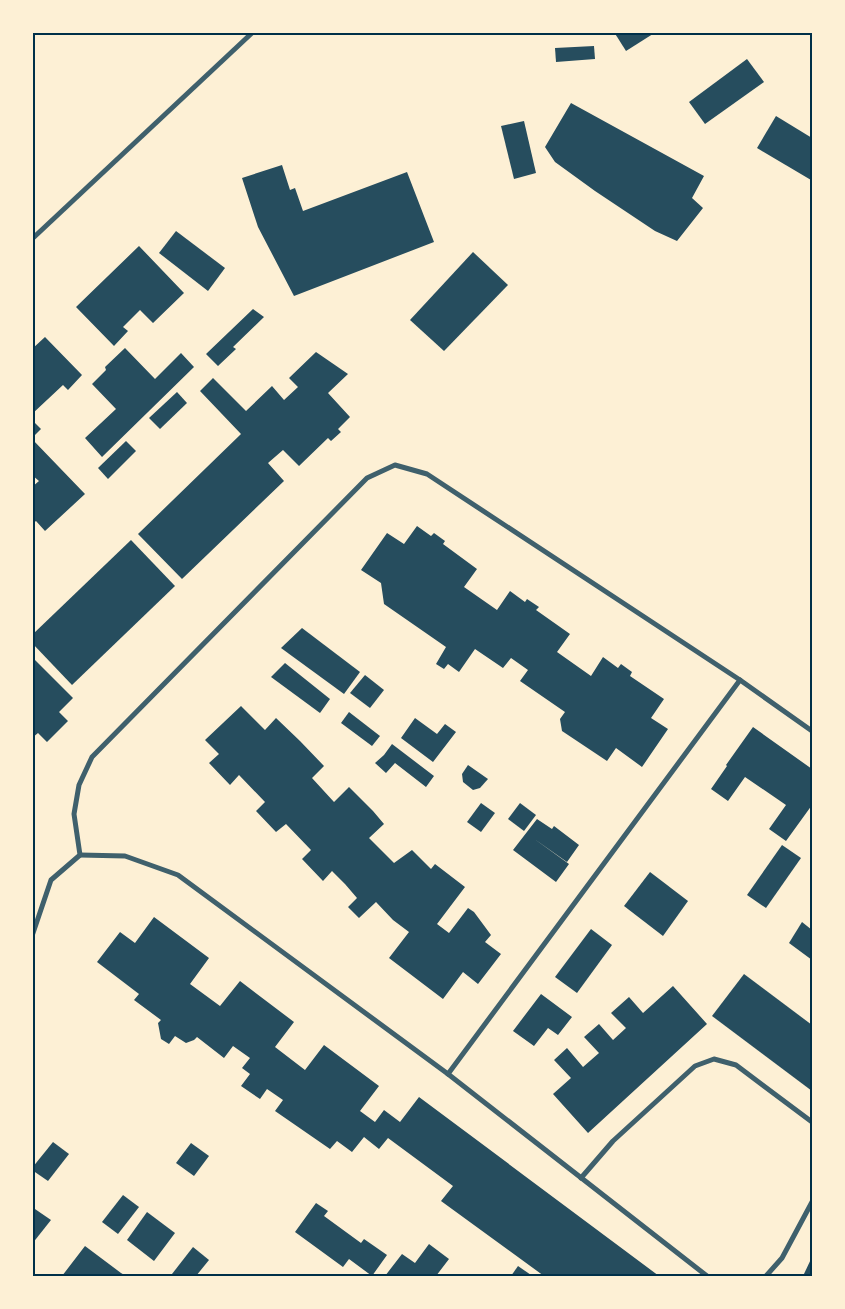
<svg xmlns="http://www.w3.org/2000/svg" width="845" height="1309" font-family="'Archivo Narrow',sans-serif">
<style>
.building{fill:#264d5e}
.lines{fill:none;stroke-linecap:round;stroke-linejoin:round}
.minor{stroke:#3f606c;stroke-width:5}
.neatline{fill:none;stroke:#003049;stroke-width:2}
</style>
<rect width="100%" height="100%" fill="#fdf0d5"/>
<g class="building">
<path d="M 614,32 L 656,32 L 626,51 Z"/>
<path d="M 594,46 L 595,59 L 556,62 L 555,48 Z"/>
<path d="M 747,59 L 764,82 L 705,124 L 689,102 Z"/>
<path d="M 571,103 L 704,176 L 692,198 L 703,208 L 677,241 L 655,231 L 595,191 L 555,162 L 545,147 Z"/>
<path d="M 776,116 L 812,138 L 812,178 L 811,180 L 757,148 Z"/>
<path d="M 524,121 L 536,173 L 514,179 L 501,126 Z"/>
<path d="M 282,165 L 290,190 L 295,188 L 303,211 L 407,172 L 434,242 L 294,296 L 258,227 L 242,178 Z"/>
<path d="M 176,231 L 225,268 L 208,291 L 159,253 Z"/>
<path d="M 139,246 L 184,293 L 153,323 L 140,310 L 123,327 L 128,331 L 114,346 L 76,307 Z"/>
<path d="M 473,252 L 508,285 L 444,351 L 410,320 Z"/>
<path d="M 253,309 L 264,317 L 233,347 L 236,349 L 218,366 L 206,354 Z"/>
<path d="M 45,337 L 82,375 L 68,390 L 63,385 L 32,414 L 32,349 Z"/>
<path d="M 125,348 L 155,379 L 181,353 L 194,367 L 102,457 L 85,438 L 116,409 L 92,384 L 106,370 L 105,367 Z"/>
<path d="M 316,352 L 348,374 L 328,393 L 350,417 L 338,429 L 341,432 L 331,441 L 328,438 L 299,466 L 283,450 L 268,463 L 284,481 L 182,579 L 138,534 L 241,434 L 200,391 L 213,378 L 246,411 L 272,386 L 284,400 L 298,387 L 289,378 Z"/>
<path d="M 177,392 L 187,403 L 160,429 L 149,418 Z"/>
<path d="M 32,420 L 41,429 L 32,438 Z"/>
<path d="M 32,439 L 85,494 L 45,531 L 36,521 L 32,524 L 32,487 L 39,481 L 32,475 Z"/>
<path d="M 126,441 L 136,451 L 108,479 L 98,468 Z"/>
<path d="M 417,526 L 431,536 L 434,533 L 445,541 L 443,544 L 477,569 L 464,587 L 497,610 L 510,591 L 525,602 L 527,599 L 539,607 L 536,610 L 570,634 L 557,652 L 591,676 L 603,657 L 618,668 L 621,664 L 632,672 L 630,676 L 664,699 L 651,718 L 668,729 L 642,767 L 616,748 L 607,761 L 562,731 L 560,719 L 565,712 L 520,681 L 528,670 L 511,658 L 503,668 L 475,649 L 459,672 L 448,664 L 444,669 L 436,664 L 446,647 L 384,604 L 381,583 L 361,570 L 387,533 L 404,544 Z"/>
<path d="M 131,540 L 175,586 L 72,685 L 32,643 L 32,635 Z"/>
<path d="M 302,628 L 360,672 L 344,694 L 281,648 Z"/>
<path d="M 32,657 L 73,698 L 59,712 L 68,721 L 47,742 L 38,733 L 32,738 Z"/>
<path d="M 285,663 L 330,699 L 320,713 L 271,677 Z"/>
<path d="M 365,675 L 384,690 L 370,708 L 350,693 Z"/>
<path d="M 241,706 L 265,730 L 276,718 L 300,741 L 324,766 L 312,778 L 334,802 L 349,787 L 373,811 L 384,824 L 369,838 L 394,863 L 412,850 L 431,869 L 435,864 L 465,887 L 437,924 L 449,933 L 468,908 L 474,912 L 491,935 L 485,942 L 501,954 L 478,984 L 463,972 L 443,999 L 389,958 L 409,932 L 393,920 L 376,902 L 359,918 L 348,907 L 357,898 L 345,884 L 332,871 L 323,881 L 302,859 L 311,850 L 286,824 L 276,832 L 256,811 L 265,802 L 239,775 L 230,785 L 209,763 L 219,754 L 205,740 Z"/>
<path d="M 349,712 L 380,736 L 372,746 L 341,723 Z"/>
<path d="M 415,718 L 437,734 L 445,724 L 456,732 L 433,762 L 401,738 Z"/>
<path d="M 753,727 L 812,769 L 812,805 L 786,841 L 769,829 L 786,805 L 745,777 L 728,801 L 711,789 L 727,766 L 726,765 Z"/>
<path d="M 392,744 L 434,776 L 426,787 L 395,763 L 386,773 L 375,763 L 384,755 Z"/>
<path d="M 468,765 L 488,779 L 480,788 L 473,790 L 463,782 L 462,774 Z"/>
<path d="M 481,803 L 495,813 L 481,832 L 467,822 Z"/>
<path d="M 520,803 L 536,815 L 524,831 L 508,819 Z"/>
<path d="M 537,819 L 552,829 L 554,826 L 579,845 L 567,862 L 533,838 L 569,864 L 556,882 L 513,850 Z"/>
<path d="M 782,845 L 801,858 L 766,908 L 747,895 Z"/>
<path d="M 650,872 L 688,901 L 663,936 L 624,906 Z"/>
<path d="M 154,917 L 209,958 L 190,984 L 220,1006 L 240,981 L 294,1022 L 275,1047 L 305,1070 L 324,1045 L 379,1086 L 360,1111 L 375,1122 L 384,1110 L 400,1122 L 419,1097 L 659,1276 L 544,1276 L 441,1201 L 453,1186 L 388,1138 L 379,1149 L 364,1137 L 352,1152 L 337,1141 L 330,1149 L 275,1111 L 283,1100 L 267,1089 L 260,1099 L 241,1086 L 250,1074 L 242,1068 L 250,1058 L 233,1046 L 224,1058 L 197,1037 L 194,1040 L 186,1043 L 175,1036 L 169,1044 L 161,1039 L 158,1023 L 161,1020 L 134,1000 L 139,994 L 97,962 L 120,932 L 135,943 Z"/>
<path d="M 802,922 L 812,930 L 812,960 L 789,943 Z"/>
<path d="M 591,929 L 612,945 L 577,993 L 555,977 Z"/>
<path d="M 744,974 L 812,1025 L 812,1091 L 712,1016 Z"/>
<path d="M 673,986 L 707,1024 L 588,1133 L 553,1094 L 571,1078 L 554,1060 L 567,1048 L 583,1067 L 599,1053 L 584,1037 L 599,1024 L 613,1040 L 626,1028 L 611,1013 L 629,997 L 643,1013 Z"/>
<path d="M 541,994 L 572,1017 L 558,1035 L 548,1028 L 534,1046 L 513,1031 Z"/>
<path d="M 53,1142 L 69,1154 L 48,1181 L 32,1170 L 32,1168 Z"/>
<path d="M 191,1143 L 209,1156 L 194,1176 L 176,1163 Z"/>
<path d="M 123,1195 L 139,1207 L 118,1234 L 102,1222 Z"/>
<path d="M 316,1203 L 328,1211 L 324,1216 L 361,1243 L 364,1239 L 387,1255 L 372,1276 L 349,1259 L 343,1267 L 295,1232 Z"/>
<path d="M 32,1207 L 51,1220 L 32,1244 Z"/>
<path d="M 147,1212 L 175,1233 L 154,1261 L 127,1240 Z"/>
<path d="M 429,1244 L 449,1259 L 436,1276 L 385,1276 L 402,1254 L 415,1263 Z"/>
<path d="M 85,1246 L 121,1273 L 126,1276 L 62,1276 Z"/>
<path d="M 193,1247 L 209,1260 L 196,1276 L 175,1276 L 172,1274 Z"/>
<path d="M 812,1257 L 812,1276 L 803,1276 Z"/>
<path d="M 518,1266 L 531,1275 L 530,1276 L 511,1276 Z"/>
</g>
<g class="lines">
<g class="minor">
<path d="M 32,239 L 253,32"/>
<path d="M 80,855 L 125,856 L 178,875 L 448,1074 L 707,1276"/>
<path d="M 32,936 L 51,880 L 80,855 L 74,814 L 79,785 L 92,757 L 367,478 L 395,465 L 427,474 L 740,680 L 812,731"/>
<path d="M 448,1074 L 740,680"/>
<path d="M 581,1178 L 613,1141 L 695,1066 L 714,1059 L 736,1065 L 812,1122"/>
<path d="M 766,1276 L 782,1258 L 812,1202"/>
</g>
</g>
<rect width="845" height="1309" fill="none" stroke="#fdf0d5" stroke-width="68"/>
<rect x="34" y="34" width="777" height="1241" class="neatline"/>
</svg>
